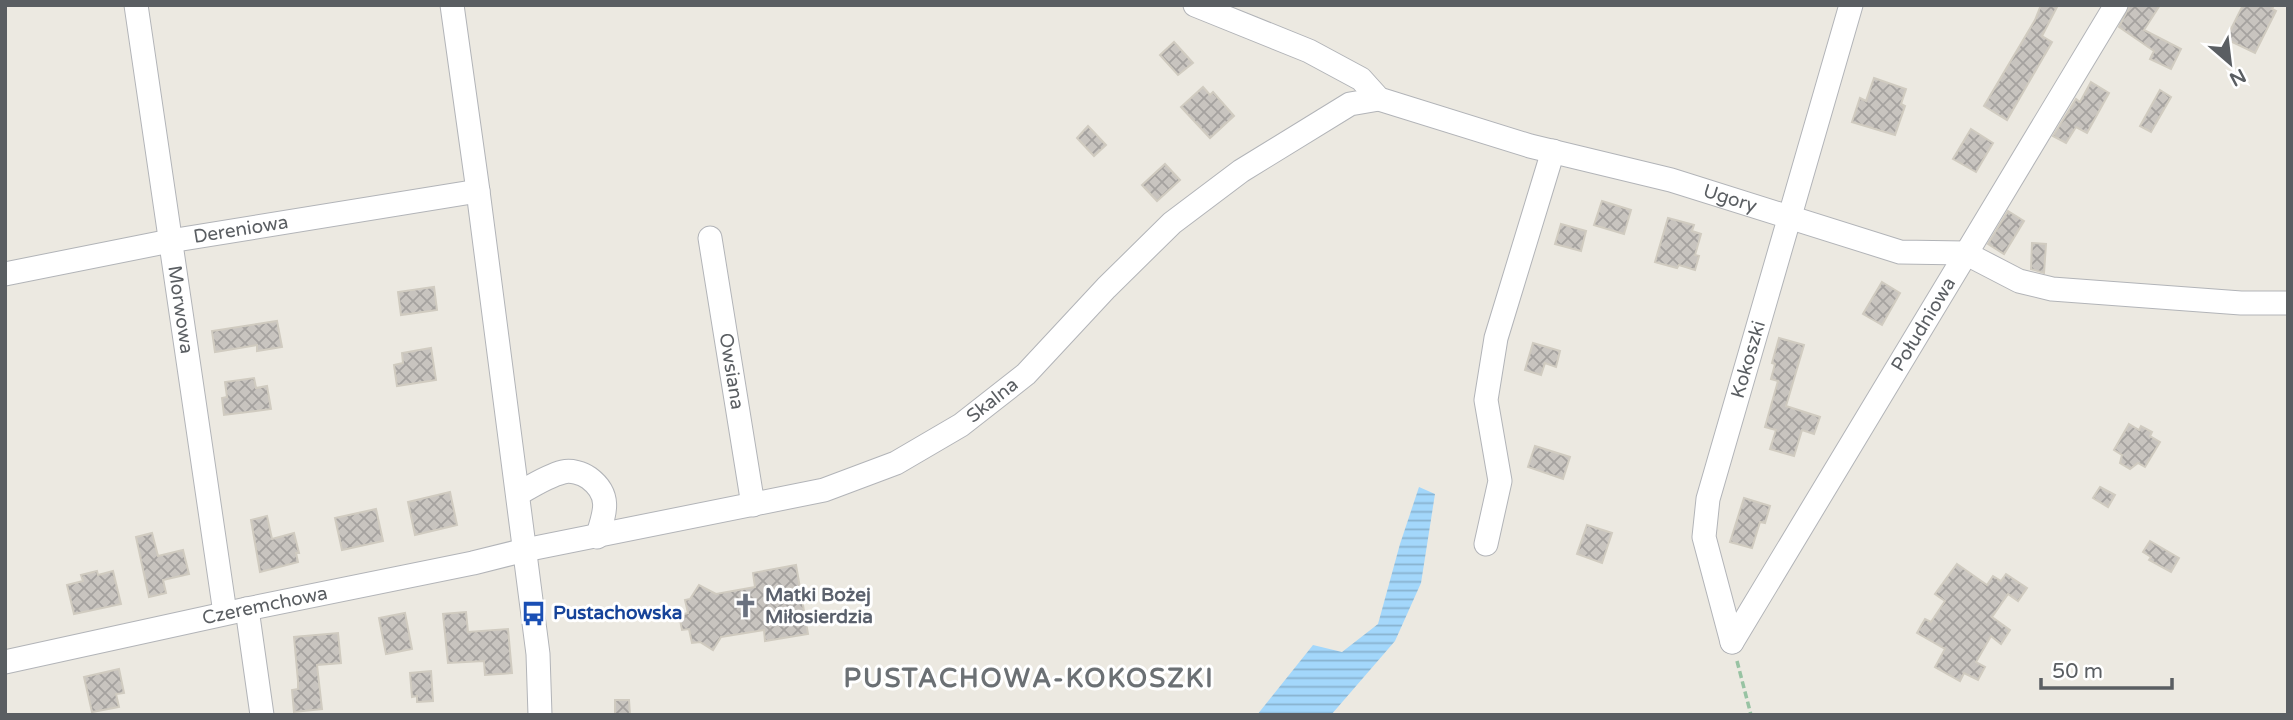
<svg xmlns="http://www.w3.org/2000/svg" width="2293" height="720" font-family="'Varela Round',sans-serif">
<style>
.water{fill:url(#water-rules)}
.building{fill:url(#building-cross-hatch);stroke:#d0cbc0;stroke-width:2}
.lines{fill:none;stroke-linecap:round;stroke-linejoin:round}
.minor-casing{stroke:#b2b4b8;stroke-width:25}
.path{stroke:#98c3a3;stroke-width:3.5;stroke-dasharray:7 3.5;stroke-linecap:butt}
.minor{stroke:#fff;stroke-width:23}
.labels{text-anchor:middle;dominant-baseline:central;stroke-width:6;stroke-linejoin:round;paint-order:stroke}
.street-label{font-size:19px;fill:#5a5e62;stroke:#fff}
.worship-label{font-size:19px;font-weight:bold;fill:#5b616d;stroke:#fff;text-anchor:start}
.transit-label{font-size:19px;font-weight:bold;fill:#164399;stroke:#fff;text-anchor:start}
.district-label{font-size:26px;font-weight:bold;letter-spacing:2px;fill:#6b7074;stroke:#fff}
</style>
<defs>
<pattern id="water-rules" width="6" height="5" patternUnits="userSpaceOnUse" patternTransform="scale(1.75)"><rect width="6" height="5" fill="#a3d7fb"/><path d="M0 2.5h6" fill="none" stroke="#88b2cf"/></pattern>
<pattern id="building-cross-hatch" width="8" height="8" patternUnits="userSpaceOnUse" patternTransform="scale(1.75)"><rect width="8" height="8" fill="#c8c4bf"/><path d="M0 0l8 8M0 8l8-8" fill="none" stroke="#a5a29f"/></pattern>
</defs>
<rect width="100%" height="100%" fill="#ece9e1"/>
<path class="water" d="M 1419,487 L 1435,494 L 1421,583 L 1395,641 L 1331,715 L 1257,715 L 1313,645 L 1342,652 L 1378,624 L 1400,544 Z"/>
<g class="building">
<path d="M 2041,5 L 2058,5 L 2042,36 L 2052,42 L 2007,120 L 1984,106 L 2035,20 Z"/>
<path d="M 2130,5 L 2160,5 L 2144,30 L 2181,49 L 2171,69 L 2150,59 L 2154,51 L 2119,27 Z"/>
<path d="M 2243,5 L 2274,5 L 2272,9 L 2276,11 L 2255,53 L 2226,39 Z"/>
<path d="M 1174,42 L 1193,63 L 1178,75 L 1160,55 Z"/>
<path d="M 1874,78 L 1906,89 L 1901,104 L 1905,106 L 1895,135 L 1852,122 L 1860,98 L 1866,101 Z"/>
<path d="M 2091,82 L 2109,93 L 2087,133 L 2076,127 L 2066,143 L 2053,136 L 2076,99 L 2080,102 Z"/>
<path d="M 1203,87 L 1210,95 L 1213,92 L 1234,116 L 1210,138 L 1181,107 Z"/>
<path d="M 2160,90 L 2171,97 L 2151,132 L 2140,126 Z"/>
<path d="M 1088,126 L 1106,145 L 1094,156 L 1077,138 Z"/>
<path d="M 1971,129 L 1993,143 L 1976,172 L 1953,159 Z"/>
<path d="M 1165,164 L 1180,180 L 1157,201 L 1142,185 Z"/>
<path d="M 1602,201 L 1631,210 L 1624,234 L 1594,225 Z"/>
<path d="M 2008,211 L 2024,221 L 2004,254 L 1988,244 Z"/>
<path d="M 1668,218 L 1694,225 L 1692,231 L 1701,234 L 1695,255 L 1699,256 L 1695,270 L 1679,265 L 1677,268 L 1655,262 Z"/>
<path d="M 1561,224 L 1586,231 L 1581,251 L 1555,244 Z"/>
<path d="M 2032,243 L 2046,244 L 2044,273 L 2031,269 Z"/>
<path d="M 1882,282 L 1900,293 L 1882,325 L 1863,314 Z"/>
<path d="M 434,287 L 437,310 L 401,315 L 398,292 Z"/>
<path d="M 277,321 L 282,347 L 257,351 L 257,345 L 215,352 L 212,331 Z"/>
<path d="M 1779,338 L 1804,345 L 1786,406 L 1820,417 L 1814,434 L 1802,430 L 1794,456 L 1770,449 L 1776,430 L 1765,427 L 1778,381 L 1771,379 L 1775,364 L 1772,363 Z"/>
<path d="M 1533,343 L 1560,351 L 1556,367 L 1545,363 L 1541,375 L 1525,370 Z"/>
<path d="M 431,348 L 436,380 L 397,386 L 394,365 L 403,363 L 402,353 Z"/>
<path d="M 254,378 L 256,388 L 267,386 L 271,409 L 224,415 L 222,398 L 227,397 L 225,382 Z"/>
<path d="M 2129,424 L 2139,430 L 2141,426 L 2152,432 L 2150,436 L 2160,442 L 2145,467 L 2138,463 L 2130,469 L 2120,463 L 2122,455 L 2114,450 Z"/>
<path d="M 1535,446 L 1570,457 L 1563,479 L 1528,467 Z"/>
<path d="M 2100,487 L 2115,495 L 2108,507 L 2093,498 Z"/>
<path d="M 450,492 L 457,525 L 415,535 L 408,502 Z"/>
<path d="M 1744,498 L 1770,506 L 1765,523 L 1760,522 L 1752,548 L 1730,542 Z"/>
<path d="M 376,509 L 383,541 L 342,550 L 335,518 Z"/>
<path d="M 267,516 L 272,539 L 294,533 L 299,553 L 296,553 L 298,562 L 260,572 L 251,520 Z"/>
<path d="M 1587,525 L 1612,533 L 1602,563 L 1577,554 Z"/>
<path d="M 152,533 L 158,556 L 183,550 L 189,574 L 163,580 L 166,593 L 149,597 L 136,537 Z"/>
<path d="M 2150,541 L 2179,558 L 2171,572 L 2149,560 L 2151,557 L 2143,552 Z"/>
<path d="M 1957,564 L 1987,585 L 1993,576 L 2001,581 L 2006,574 L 2027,588 L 2018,601 L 2008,594 L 1992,617 L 2010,630 L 2001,644 L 1991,636 L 1976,662 L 1985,667 L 1978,680 L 1964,673 L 1960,681 L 1935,667 L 1945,649 L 1917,633 L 1925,619 L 1931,622 L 1945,601 L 1935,594 Z"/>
<path d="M 796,565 L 808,634 L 765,641 L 764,630 L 721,637 L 713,650 L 700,642 L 692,643 L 689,629 L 682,630 L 679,615 L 688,613 L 685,600 L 690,599 L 699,585 L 716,594 L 755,587 L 753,573 Z"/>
<path d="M 97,571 L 98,575 L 113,571 L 121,604 L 74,614 L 67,585 L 83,581 L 81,575 Z"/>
<path d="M 466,612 L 468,632 L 508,629 L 512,673 L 485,675 L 484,661 L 448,663 L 443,614 Z"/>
<path d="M 405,613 L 412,649 L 386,654 L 379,618 Z"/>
<path d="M 338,633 L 341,663 L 317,665 L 322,709 L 294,712 L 292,690 L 298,689 L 298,681 L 294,637 Z"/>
<path d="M 119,669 L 124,693 L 116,694 L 119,707 L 92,712 L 84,677 Z"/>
<path d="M 431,671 L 433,701 L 417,702 L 417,696 L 412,697 L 410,673 Z"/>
<path d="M 615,700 L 629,700 L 630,715 L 615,715 Z"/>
</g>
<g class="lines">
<defs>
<g id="minor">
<path id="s1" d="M 136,5 L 225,613"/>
<path d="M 452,5 L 478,191 L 538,654 L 540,715"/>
<path id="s2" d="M 1195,5 L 1309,51 L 1361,79 L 1379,99 L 1530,146 L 1671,180 L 1900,252 L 1965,253 L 2019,281 L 2052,289 L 2241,303 L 2288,303"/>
<path id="s3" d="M 710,238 L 753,505"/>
<path id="s4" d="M 5,274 L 170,241 L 478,191"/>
<path d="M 518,494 C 532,486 547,476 563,472 C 571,470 582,473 589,478 C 612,495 605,513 597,537"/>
<path d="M 1486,544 L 1500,481 L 1486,400 L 1496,338 L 1553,151"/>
<path d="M 247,609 L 262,715"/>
<path id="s5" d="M 1732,642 L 2116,5"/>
<path id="s6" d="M 1732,642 L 1704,537 L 1708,499 L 1851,5"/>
<path id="s7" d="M 5,662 L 247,609 L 473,563 L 525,550 L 824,490 L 896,463 L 961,425 L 1026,374 L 1106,288 L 1172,223 L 1241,171 L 1350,104 L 1379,99"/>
</g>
</defs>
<use href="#minor" class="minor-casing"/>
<path class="path" d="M 1737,661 L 1751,715"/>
<use href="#minor" class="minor"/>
</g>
<defs>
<symbol id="church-bare" viewBox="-9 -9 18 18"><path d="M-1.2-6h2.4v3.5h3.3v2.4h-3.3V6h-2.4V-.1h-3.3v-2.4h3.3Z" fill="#6b7280" stroke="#fff" stroke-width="2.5" paint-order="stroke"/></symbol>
<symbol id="bus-bare" viewBox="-9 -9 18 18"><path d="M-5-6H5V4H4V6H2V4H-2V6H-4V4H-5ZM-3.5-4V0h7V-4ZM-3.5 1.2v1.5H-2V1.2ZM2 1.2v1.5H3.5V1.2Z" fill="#1a4fb4" stroke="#fff" stroke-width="2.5" paint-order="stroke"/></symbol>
</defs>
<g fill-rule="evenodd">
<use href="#church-bare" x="728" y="588" width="35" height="35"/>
<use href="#bus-bare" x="516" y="596" width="35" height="35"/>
</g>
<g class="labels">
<g class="street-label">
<text stroke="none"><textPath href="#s2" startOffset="574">Ugory</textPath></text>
<text stroke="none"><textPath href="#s4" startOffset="240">Dereniowa</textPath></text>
<text stroke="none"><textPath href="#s1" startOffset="308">Morwowa</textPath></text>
<text stroke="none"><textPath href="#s5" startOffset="371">Południowa</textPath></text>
<text stroke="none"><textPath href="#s6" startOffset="292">Kokoszki</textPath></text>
<text stroke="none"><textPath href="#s3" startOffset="135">Owsiana</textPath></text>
<text stroke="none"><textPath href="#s7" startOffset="1029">Skalna</textPath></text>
<text stroke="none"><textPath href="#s7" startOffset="266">Czeremchowa</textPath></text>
</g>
<g class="worship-label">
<text x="765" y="595">Matki Bożej<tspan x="765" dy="22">Miłosierdzia</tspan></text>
</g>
<g class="transit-label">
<text x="553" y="613">Pustachowska</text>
</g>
<g class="district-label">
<text x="1029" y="678">PUSTACHOWA-KOKOSZKI</text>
</g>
</g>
<rect width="2293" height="720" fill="none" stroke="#5a5e62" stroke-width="14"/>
<g transform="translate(2230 63) rotate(152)" stroke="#ffffff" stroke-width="5" paint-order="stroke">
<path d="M0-5L12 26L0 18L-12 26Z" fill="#5a5e62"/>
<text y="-10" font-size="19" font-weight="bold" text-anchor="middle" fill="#5a5e62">N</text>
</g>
<path d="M2041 678v10h131v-10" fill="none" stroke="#5a5e62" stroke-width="3.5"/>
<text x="2052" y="678" font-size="21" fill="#5a5e62" stroke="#ffffff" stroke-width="5" paint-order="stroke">50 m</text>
</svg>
